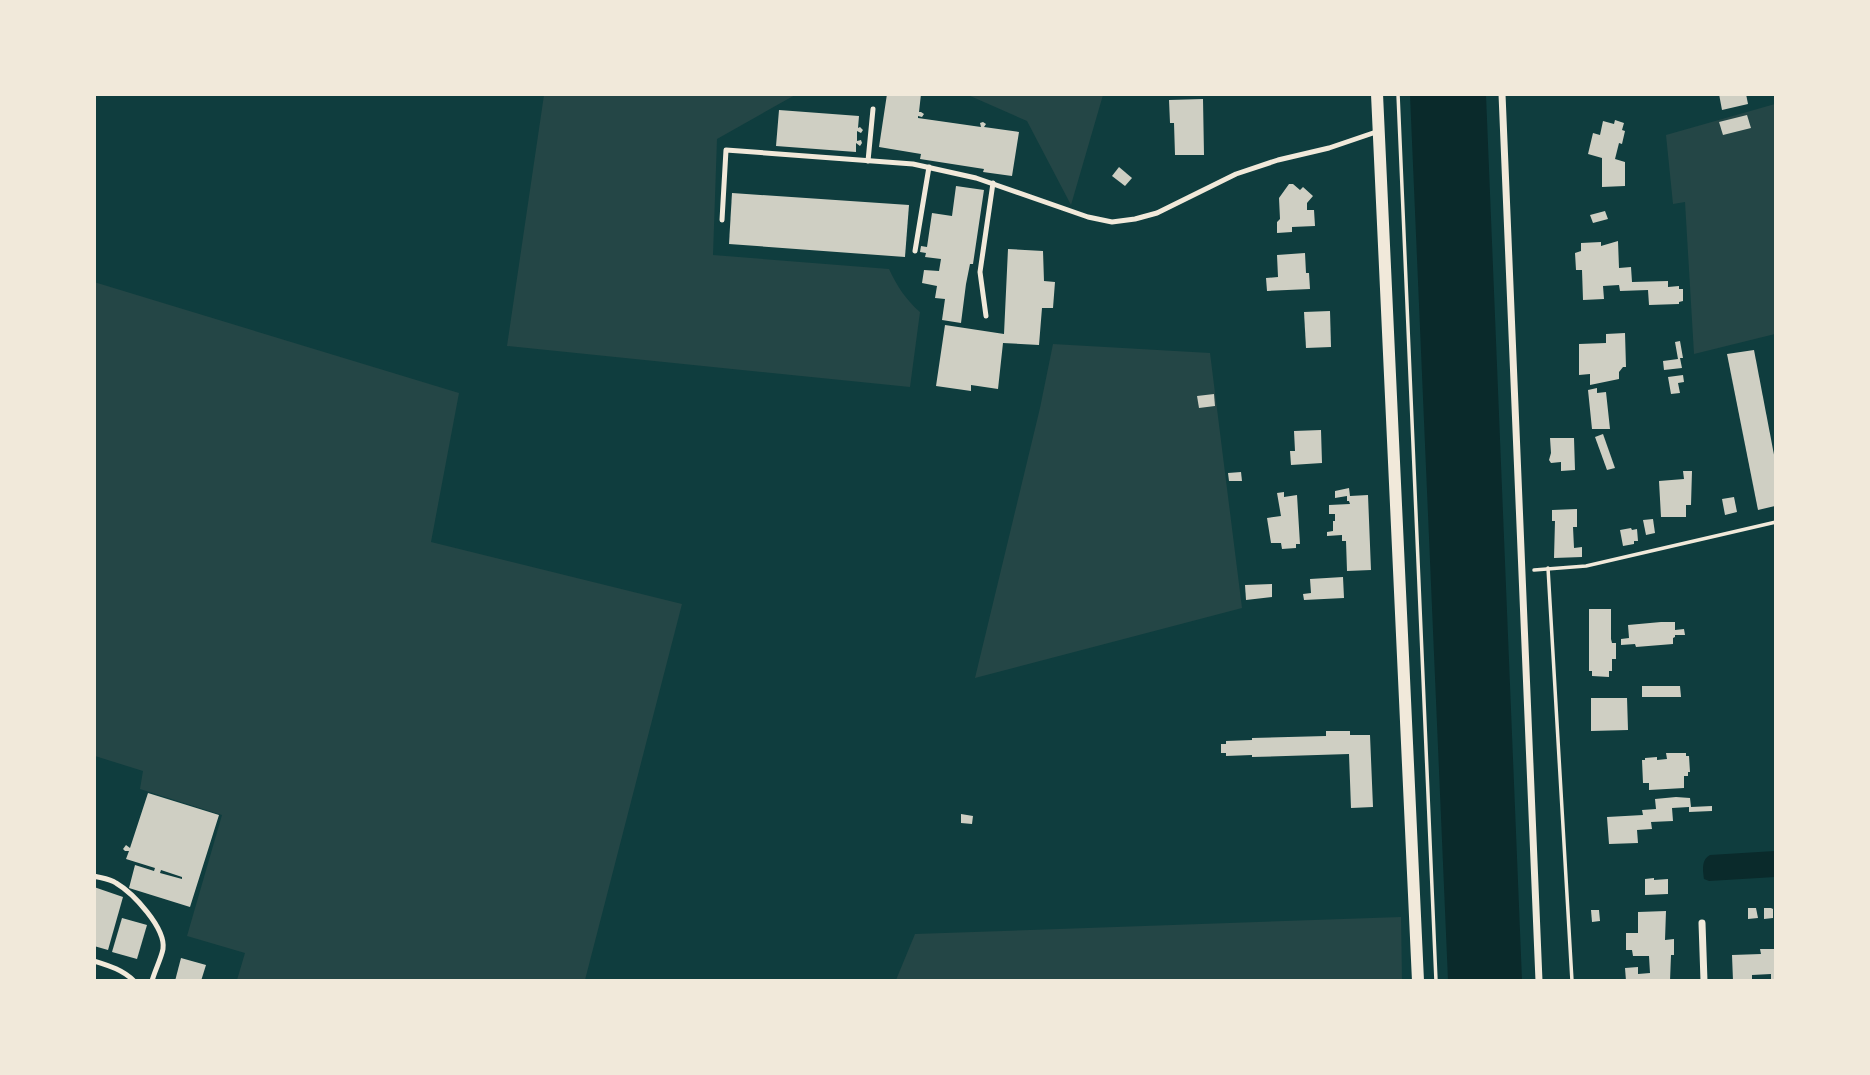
<svg xmlns="http://www.w3.org/2000/svg" width="1870" height="1075" font-family="Cabin,sans-serif">
<style>
.green{fill:#244646}
.water{fill:#0a2a2b}
.building{fill:#cfcfc3;fill-rule:evenodd}
.lines{fill:none;stroke-linecap:round;stroke-linejoin:round}
.path{stroke:#f1e9da;stroke-width:3.5}
.service{stroke:#f1e9da;stroke-width:5}
.minor{stroke:#f1e9da;stroke-width:7}
.tertiary{stroke:#f1e9da;stroke-width:12}
</style>
<rect width="100%" height="100%" fill="#0f3d3e"/>
<g class="green">
<path d="M 544,95 L 795,95 L 717,139 L 713,255 L 889,269 C 897,286 906,300 920,312 L 910,387 L 507,346 Z"/>
<path d="M 968,95 L 1103,95 L 1071,205 L 1027,121 Z"/>
<path d="M 1775,104 L 1775,334 L 1694,354 L 1685,202 L 1673,204 L 1666,135 Z"/>
<path d="M 94,282 L 459,393 L 431,542 L 682,604 L 585,980 L 237,980 L 245,953 L 187,936 L 222,815 L 140,789 L 143,771 L 95,756 Z"/>
<path d="M 1053,344 L 1210,353 L 1242,608 L 975,678 L 1040,408 Z"/>
<path d="M 1401,917 L 1402,980 L 896,980 L 915,934 Z"/>
</g>
<g class="water">
<path d="M 1410,95 L 1486,95 L 1522,980 L 1448,980 Z"/>
<path d="M 1775,851 L 1775,877 L 1709,881 L 1704,879 C 1703,870 1701,860 1710,855 Z"/>
</g>
<g class="building">
<path d="M 887,94 L 921,94 L 919,112 L 921,112 L 924,114 L 922,117 L 918,116 L 918,118 L 981,127 L 980,123 L 983,122 L 986,124 L 984,127 L 1019,132 L 1012,176 L 983,172 L 984,169 L 920,159 L 921,154 L 879,147 Z"/>
<path d="M 1719,94 L 1746,94 L 1748,104 L 1722,110 Z"/>
<path d="M 1203,99 L 1204,155 L 1175,155 L 1174,123 L 1170,123 L 1169,100 Z"/>
<path d="M 779,110 L 859,116 L 858,128 L 860,127 L 863,130 L 861,133 L 857,131 L 857,141 L 861,140 L 862,143 L 860,146 L 856,143 L 856,152 L 776,146 Z"/>
<path d="M 1747,115 L 1751,128 L 1723,135 L 1719,122 Z"/>
<path d="M 1615,120 L 1624,123 L 1622,130 L 1625,131 L 1622,144 L 1619,143 L 1615,159 L 1625,162 L 1625,186 L 1602,187 L 1602,158 L 1588,154 L 1593,133 L 1600,135 L 1603,121 L 1614,124 Z"/>
<path d="M 1119,167 L 1132,178 L 1125,186 L 1112,176 Z"/>
<path d="M 1289,184 L 1293,184 L 1300,190 L 1303,187 L 1313,196 L 1307,203 L 1307,210 L 1314,210 L 1315,226 L 1292,227 L 1292,232 L 1277,233 L 1277,222 L 1280,219 L 1279,198 Z"/>
<path d="M 956,186 L 984,190 L 973,264 L 970,264 L 966,284 L 961,323 L 942,320 L 945,299 L 935,298 L 937,286 L 922,283 L 924,270 L 939,271 L 941,259 L 925,257 L 926,253 L 920,252 L 921,246 L 927,247 L 932,213 L 952,216 Z"/>
<path d="M 732,193 L 909,205 L 905,257 L 729,244 Z"/>
<path d="M 1605,211 L 1608,219 L 1593,223 L 1590,215 Z"/>
<path d="M 1618,241 L 1619,268 L 1631,267 L 1632,282 L 1668,281 L 1668,287 L 1679,286 L 1679,289 L 1683,289 L 1683,301 L 1679,302 L 1679,304 L 1649,305 L 1648,290 L 1620,291 L 1619,285 L 1603,286 L 1604,299 L 1583,300 L 1582,270 L 1576,270 L 1575,253 L 1581,251 L 1581,243 L 1601,242 L 1601,246 Z"/>
<path d="M 1008,249 L 1043,251 L 1044,281 L 1055,282 L 1053,308 L 1042,308 L 1039,345 L 1003,343 L 998,389 L 971,385 L 971,391 L 936,386 L 945,325 L 1004,334 Z"/>
<path d="M 1305,253 L 1306,273 L 1309,273 L 1310,289 L 1267,291 L 1266,278 L 1278,277 L 1277,255 Z"/>
<path d="M 1330,311 L 1331,347 L 1306,348 L 1304,312 Z"/>
<path d="M 1625,333 L 1626,367 L 1623,367 L 1619,372 L 1619,379 L 1590,385 L 1590,374 L 1579,375 L 1579,344 L 1606,343 L 1606,334 Z"/>
<path d="M 1680,341 L 1683,358 L 1680,358 L 1682,368 L 1664,370 L 1663,361 L 1678,359 L 1675,342 Z"/>
<path d="M 1754,350 L 1775,460 L 1775,506 L 1758,510 L 1727,354 Z"/>
<path d="M 1683,375 L 1684,382 L 1678,383 L 1680,393 L 1671,394 L 1668,377 Z"/>
<path d="M 1597,388 L 1597,393 L 1606,392 L 1610,429 L 1592,429 L 1588,390 Z"/>
<path d="M 1214,394 L 1215,406 L 1199,408 L 1197,396 Z"/>
<path d="M 1321,430 L 1322,463 L 1291,465 L 1290,451 L 1295,451 L 1294,431 Z"/>
<path d="M 1603,434 L 1615,468 L 1607,470 L 1595,437 Z"/>
<path d="M 1550,438 L 1574,438 L 1575,470 L 1561,471 L 1561,462 L 1551,463 L 1549,460 L 1551,453 Z"/>
<path d="M 1683,471 L 1692,471 L 1691,505 L 1686,505 L 1686,517 L 1661,517 L 1659,481 L 1684,479 Z"/>
<path d="M 1241,472 L 1242,481 L 1229,481 L 1228,473 Z"/>
<path d="M 1349,488 L 1350,496 L 1368,495 L 1371,570 L 1347,571 L 1346,541 L 1342,541 L 1342,535 L 1327,536 L 1327,532 L 1333,531 L 1333,521 L 1335,521 L 1335,514 L 1329,514 L 1329,505 L 1350,504 L 1349,501 L 1347,501 L 1347,496 L 1335,498 L 1335,491 Z"/>
<path d="M 1284,492 L 1284,497 L 1297,495 L 1300,544 L 1296,544 L 1296,548 L 1282,549 L 1281,543 L 1271,543 L 1267,518 L 1281,516 L 1277,493 Z"/>
<path d="M 1734,497 L 1737,512 L 1725,515 L 1722,499 Z"/>
<path d="M 1577,509 L 1577,527 L 1573,527 L 1574,548 L 1582,547 L 1582,557 L 1554,558 L 1555,521 L 1552,521 L 1552,510 Z"/>
<path d="M 1653,519 L 1655,533 L 1646,535 L 1643,520 Z"/>
<path d="M 1631,528 L 1632,530 L 1637,529 L 1638,541 L 1634,541 L 1634,544 L 1623,546 L 1620,530 Z"/>
<path d="M 1343,577 L 1344,598 L 1304,600 L 1303,594 L 1311,593 L 1310,579 Z"/>
<path d="M 1272,584 L 1272,597 L 1246,600 L 1245,585 Z"/>
<path d="M 1589,609 L 1611,609 L 1611,639 L 1612,643 L 1616,643 L 1616,659 L 1612,659 L 1612,671 L 1609,671 L 1609,677 L 1592,676 L 1592,671 L 1589,671 Z"/>
<path d="M 1661,622 L 1675,622 L 1675,630 L 1684,629 L 1685,635 L 1675,635 L 1675,637 L 1673,638 L 1673,644 L 1636,647 L 1635,644 L 1621,645 L 1621,639 L 1629,638 L 1628,625 Z"/>
<path d="M 1642,686 L 1680,686 L 1681,697 L 1642,697 Z"/>
<path d="M 1591,698 L 1627,698 L 1628,730 L 1591,731 Z"/>
<path d="M 1326,731 L 1350,731 L 1350,735 L 1370,735 L 1373,807 L 1351,808 L 1349,754 L 1252,757 L 1252,755 L 1226,756 L 1226,753 L 1221,753 L 1221,744 L 1226,744 L 1226,741 L 1252,740 L 1252,738 L 1326,736 Z"/>
<path d="M 1666,753 L 1686,753 L 1686,756 L 1689,756 L 1690,772 L 1688,772 L 1688,776 L 1684,776 L 1684,788 L 1649,790 L 1649,783 L 1643,783 L 1642,760 L 1645,760 L 1645,758 L 1657,757 L 1657,760 L 1667,759 Z"/>
<path d="M 148,793 L 219,815 L 190,907 L 129,888 L 135,865 L 154,871 L 155,868 L 126,859 L 129,851 L 125,851 L 123,849 L 126,845 L 130,848 ZM 161,870 L 182,877 L 182,879 L 160,873 Z"/>
<path d="M 1676,797 L 1690,798 L 1691,807 L 1712,806 L 1712,811 L 1689,812 L 1689,807 L 1672,808 L 1673,821 L 1651,822 L 1652,829 L 1637,830 L 1638,843 L 1609,844 L 1607,817 L 1643,815 L 1642,810 L 1656,809 L 1655,799 Z"/>
<path d="M 961,814 L 973,816 L 972,824 L 961,823 Z"/>
<path d="M 1654,878 L 1654,880 L 1668,879 L 1668,894 L 1645,895 L 1645,879 Z"/>
<path d="M 94,887 L 123,897 L 108,950 L 94,946 Z"/>
<path d="M 1748,908 L 1756,908 L 1758,918 L 1748,919 Z"/>
<path d="M 1764,908 L 1771,908 L 1773,909 L 1773,918 L 1764,919 Z"/>
<path d="M 1591,910 L 1599,910 L 1600,921 L 1592,922 Z"/>
<path d="M 1666,911 L 1665,940 L 1674,939 L 1674,955 L 1671,955 L 1670,981 L 1626,981 L 1625,968 L 1638,967 L 1638,974 L 1650,973 L 1649,956 L 1633,956 L 1632,950 L 1626,950 L 1626,933 L 1638,933 L 1638,912 Z"/>
<path d="M 122,918 L 147,925 L 137,959 L 112,952 Z"/>
<path d="M 1760,949 L 1775,949 L 1775,979 L 1771,979 L 1771,974 L 1752,975 L 1752,980 L 1733,981 L 1732,955 L 1761,954 Z"/>
<path d="M 181,958 L 206,965 L 201,981 L 175,981 Z"/>
</g>
<g class="lines">
<g class="path">
<path d="M 1398,94 L 1436,981"/>
<path d="M 1548,568 L 1572,981"/>
<path d="M 1534,570 L 1586,566 L 1776,522"/>
</g>
<g class="service">
<path d="M 868,161 L 873,109"/>
<path d="M 722,220 L 726,150 L 913,164 L 976,178 L 1088,217 L 1112,222 L 1135,219 L 1157,213 L 1236,174 L 1278,160 L 1329,148 L 1379,131"/>
<path d="M 915,251 L 929,167"/>
<path d="M 986,316 L 980,272 L 993,183"/>
<path d="M 94,876 C 101,878 110,879 116,883 C 133,893 166,928 163,949 C 161,959 155,970 152,981"/>
<path d="M 94,961 C 110,966 123,970 134,981"/>
</g>
<g class="minor">
<path d="M 1502,94 L 1539,981"/>
<path d="M 1702,923 L 1704,981"/>
</g>
<path class="tertiary" d="M 1377,94 L 1418,981"/>
</g>
<rect width="1870" height="1075" fill="none" stroke="#f1e9da" stroke-width="192"/>
</svg>
